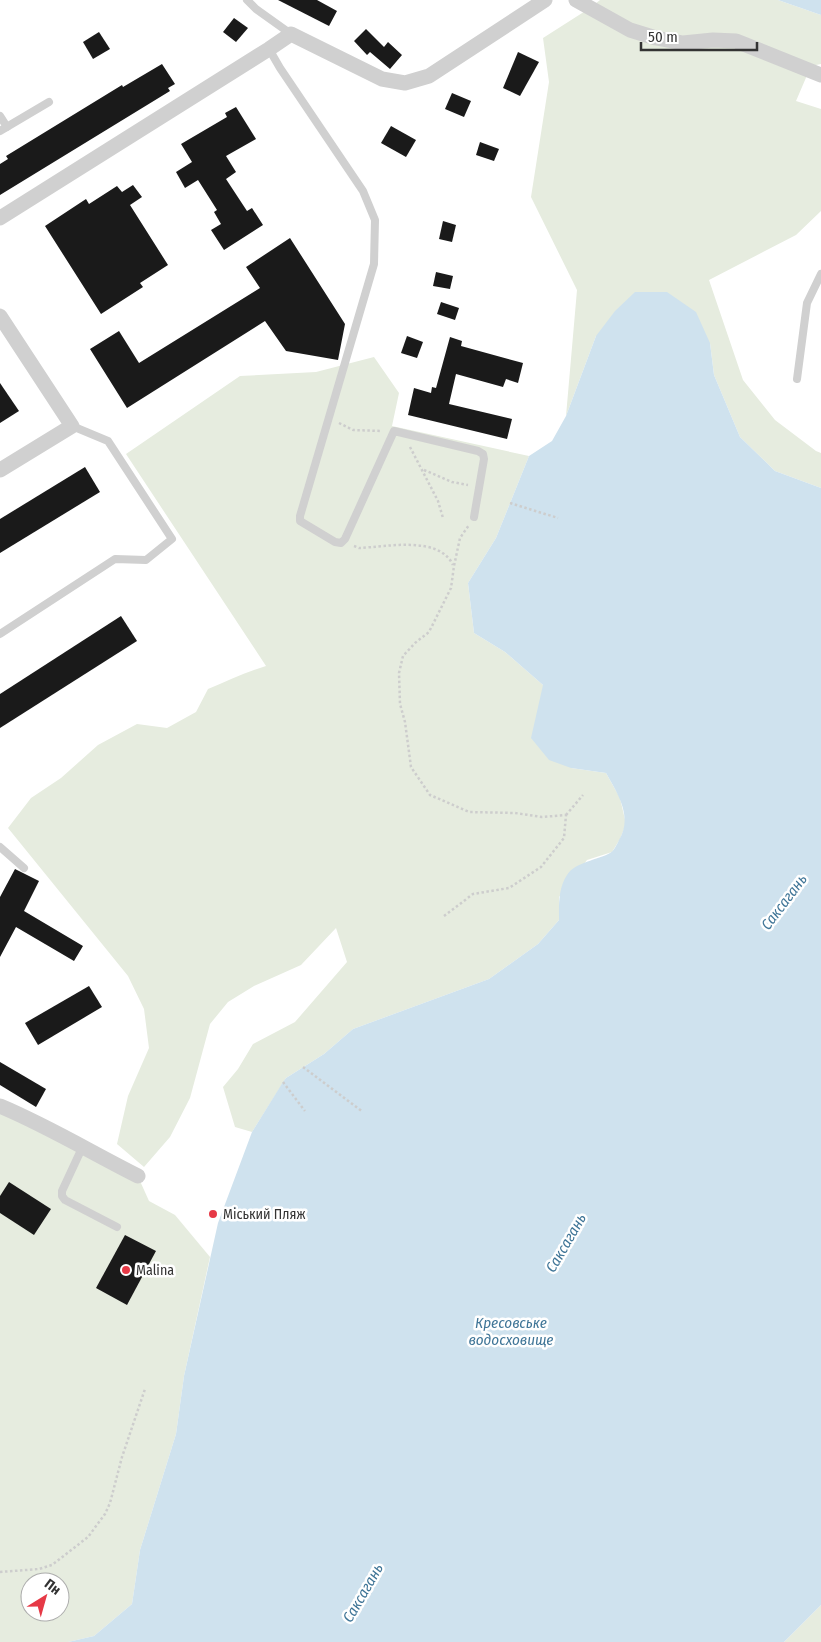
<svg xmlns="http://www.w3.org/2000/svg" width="821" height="1642" font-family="'Fira Sans Condensed',sans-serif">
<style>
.green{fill:#e6ecdf;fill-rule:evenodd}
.water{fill:#cfe2ee}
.building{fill:#1a1a1a}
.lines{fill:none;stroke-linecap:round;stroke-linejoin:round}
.path{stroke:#cdcdcd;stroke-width:2.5;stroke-dasharray:2.5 2.5;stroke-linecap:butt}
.service{stroke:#d0d0d0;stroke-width:8}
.minor{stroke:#d0d0d0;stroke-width:15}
.poi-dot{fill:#e63946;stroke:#fff;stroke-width:2}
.labels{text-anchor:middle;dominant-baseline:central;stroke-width:5;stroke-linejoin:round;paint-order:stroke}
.poi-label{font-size:14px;fill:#333;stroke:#fff;text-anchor:start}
.water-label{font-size:15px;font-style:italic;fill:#3f7597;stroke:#fff}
</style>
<rect width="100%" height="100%" fill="#fff"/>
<g class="green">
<path d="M 600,0 L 778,0 L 821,15 L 821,64 L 811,66 L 796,101 L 821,109 L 821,211 L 796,235 L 709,280 L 743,380 L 775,420 L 816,451 L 821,453 L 821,488 L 775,471 L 740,437 L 714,375 L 710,343 L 596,336 L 566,416 L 577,290 L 531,197 L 549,82 L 543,38 L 590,8 Z"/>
<path d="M 374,357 L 399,393 L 392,426 L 529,456 L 496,538 L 468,583 L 474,633 L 505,652 L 543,685 L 571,768 L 606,773 L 620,798 L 626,824 L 620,839 L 612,852 L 587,860 L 559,897 L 559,920 L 538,944 L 489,979 L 353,1029 L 324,1054 L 286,1078 L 252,1132 L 235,1127 L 223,1087 L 238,1069 L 253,1044 L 295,1022 L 347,962 L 336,928 L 301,965 L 254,986 L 228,1002 L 210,1024 L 190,1098 L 170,1137 L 144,1167 L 117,1144 L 128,1096 L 149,1048 L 144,1009 L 128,976 L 8,828 L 31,798 L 61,778 L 98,745 L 137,724 L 167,728 L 196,712 L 208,689 C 227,681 246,672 266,666 L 126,454 L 240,376 L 316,372 Z"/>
<path d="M 0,1106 L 140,1181 L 149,1201 L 175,1215 L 210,1257 L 184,1376 L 176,1434 L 140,1550 L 132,1604 L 94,1636 L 68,1642 L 0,1642 ZM 30,1582 L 60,1582 L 60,1612 L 30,1612 Z"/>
<path d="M 821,1605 L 821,1642 L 784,1642 Z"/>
</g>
<g class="water">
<path d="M 778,0 L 821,0 L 821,15 Z"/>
<path d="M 635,292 L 667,292 L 696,312 L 710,343 L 714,375 L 740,437 L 775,471 L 821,488 L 821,1605 L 784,1642 L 68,1642 L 94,1636 L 132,1604 L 140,1550 L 176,1434 L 184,1376 L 218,1223 L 252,1132 L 283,1082 L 286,1078 L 324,1054 L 353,1029 L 489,979 L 538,944 L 559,920 C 559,905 558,889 567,875 C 575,862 598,860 610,853 C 614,851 617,844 619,840 C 633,817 618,794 606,773 L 571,768 L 549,760 L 531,738 L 543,685 L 505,652 L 474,633 L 468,583 L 496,538 L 529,456 L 552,441 L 566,416 L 596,336 L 615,311 Z"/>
</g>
<g class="building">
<path d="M 278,0 L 317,0 L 337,11 L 329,26 Z"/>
<path d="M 234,18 L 248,28 L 236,42 L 223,32 Z"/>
<path d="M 366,29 L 384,47 L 388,42 L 402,55 L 390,69 L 370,52 L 367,55 L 354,41 Z"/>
<path d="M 99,32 L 110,49 L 93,59 L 83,42 Z"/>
<path d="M 518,52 L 539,62 L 520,96 L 503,88 Z"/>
<path d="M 162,64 L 175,84 L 168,88 L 170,91 L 0,195 L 0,164 L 8,159 L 6,156 L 122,85 L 123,87 Z"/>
<path d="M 452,93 L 471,101 L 464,117 L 445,109 Z"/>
<path d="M 236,107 L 256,139 L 226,156 L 236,172 L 226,179 L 247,211 L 252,208 L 263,225 L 224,250 L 211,230 L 221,224 L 214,212 L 217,210 L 198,180 L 185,188 L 176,172 L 192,162 L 181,144 L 227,117 L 225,113 Z"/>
<path d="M 391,126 L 416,140 L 406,157 L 381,143 Z"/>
<path d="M 480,142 L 499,149 L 494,161 L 476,155 Z"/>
<path d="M 133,185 L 142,197 L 130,205 L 168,265 L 140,283 L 143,287 L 101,314 L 45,226 L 86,199 L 89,204 L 117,186 L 122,192 Z"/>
<path d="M 443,221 L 456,225 L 452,242 L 439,239 Z"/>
<path d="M 290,238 L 345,324 L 338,360 L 286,351 L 265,321 L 127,408 L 90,349 L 119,331 L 139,363 L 260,288 L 246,267 Z"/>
<path d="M 436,272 L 453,276 L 450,289 L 433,286 Z"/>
<path d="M 441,302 L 459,308 L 455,320 L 437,314 Z"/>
<path d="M 407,336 L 423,342 L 417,358 L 401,353 Z"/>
<path d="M 450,337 L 462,341 L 461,346 L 523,363 L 518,383 L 506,379 L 503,387 L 456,374 L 449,404 L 512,419 L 507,439 L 408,415 L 414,388 L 431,393 L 432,387 L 436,388 Z"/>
<path d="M 0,383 L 19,411 L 0,423 Z"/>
<path d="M 85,467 L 100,492 L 0,553 L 0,519 Z"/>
<path d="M 121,616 L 137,641 L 0,728 L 0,694 Z"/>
<path d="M 15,869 L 39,881 L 24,911 L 83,946 L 74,961 L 16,927 L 0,957 L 0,897 Z"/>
<path d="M 89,986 L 102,1007 L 38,1045 L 25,1023 Z"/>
<path d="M 0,1062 L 46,1089 L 36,1107 L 0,1085 Z"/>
<path d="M 9,1182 L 51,1209 L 34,1235 L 0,1213 L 0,1196 Z"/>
<path d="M 125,1235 L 156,1251 L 127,1305 L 96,1288 Z"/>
</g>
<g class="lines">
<g class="path">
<path d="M 339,423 L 353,430 L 382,431"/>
<path d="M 410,447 L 438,501 L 443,518"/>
<path d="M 424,470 L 452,482 L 468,485"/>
<path d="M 510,503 L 558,518"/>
<path d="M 354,546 L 359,548 C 386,547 439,535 453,565"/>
<path d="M 566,815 L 583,795"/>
<path d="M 444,916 L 473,894 L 509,888 L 541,867 L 564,838 L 566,815 L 542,817 L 515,813 L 469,812 L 430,795 L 411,767 L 405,722 L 400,704 L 399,673 L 403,656 L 415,643 L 429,632 L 451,588 L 454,566 L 460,538 L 469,525"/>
<path d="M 303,1067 L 363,1112"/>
<path d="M 283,1082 L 305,1111"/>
<path d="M 0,1572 L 39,1569 L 52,1565 L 88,1537 L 105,1514 L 110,1503 L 122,1457 L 145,1389"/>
</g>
<g class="service">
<path d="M 247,0 L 256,9 L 291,34"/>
<path d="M 269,49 L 280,68 L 363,191 L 375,220 L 374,264 L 300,516 L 300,521 L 335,542 L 341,543 L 345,539 L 394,431 L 478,451 L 483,454 L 484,459 L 474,517"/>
<path d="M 0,116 L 7,127"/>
<path d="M 0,131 L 49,102"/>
<path d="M 797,379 L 807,303 L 821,274"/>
<path d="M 0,634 L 115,559 L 146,560 L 172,539 L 108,441 L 72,426"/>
<path d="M 0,847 L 24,868"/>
<path d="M 82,1148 L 62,1191 L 62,1196 L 65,1200 L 117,1227"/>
</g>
<g class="minor">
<path d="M 576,0 L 630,30 L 656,38 L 683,43 L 713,40 L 736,41 L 821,75"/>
<path d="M 0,218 L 269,49 L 291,34 L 382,79 L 405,83 L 429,76 L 545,0"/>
<path d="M 0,316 L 72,426 L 0,470"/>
<path d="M 0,1106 C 48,1126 92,1153 138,1176"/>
</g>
</g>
<g class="poi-dot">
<circle cx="213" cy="1214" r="5"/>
<circle cx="126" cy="1270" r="5"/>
</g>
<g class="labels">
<g class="poi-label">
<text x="223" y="1214">Міський Пляж</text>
<text x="136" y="1270">Malina</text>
</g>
<g class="water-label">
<text transform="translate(784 902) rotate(-53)">Саксагань</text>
<text transform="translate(566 1243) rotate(-60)">Саксагань</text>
<text x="511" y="1323">Кресовське<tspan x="511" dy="17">водосховище</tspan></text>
<text transform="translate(363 1593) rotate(-60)">Саксагань</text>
</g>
</g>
<g transform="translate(45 1597) rotate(37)"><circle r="24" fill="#ffffff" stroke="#adadad"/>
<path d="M0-4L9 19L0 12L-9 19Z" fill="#e63946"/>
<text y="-8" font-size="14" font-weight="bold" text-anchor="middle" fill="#333333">Пн</text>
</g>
<path d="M641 42v8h116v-8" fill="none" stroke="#333333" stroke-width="2.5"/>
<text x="648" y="42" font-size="15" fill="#333333" stroke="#ffffff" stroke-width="4" paint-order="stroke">50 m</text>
</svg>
